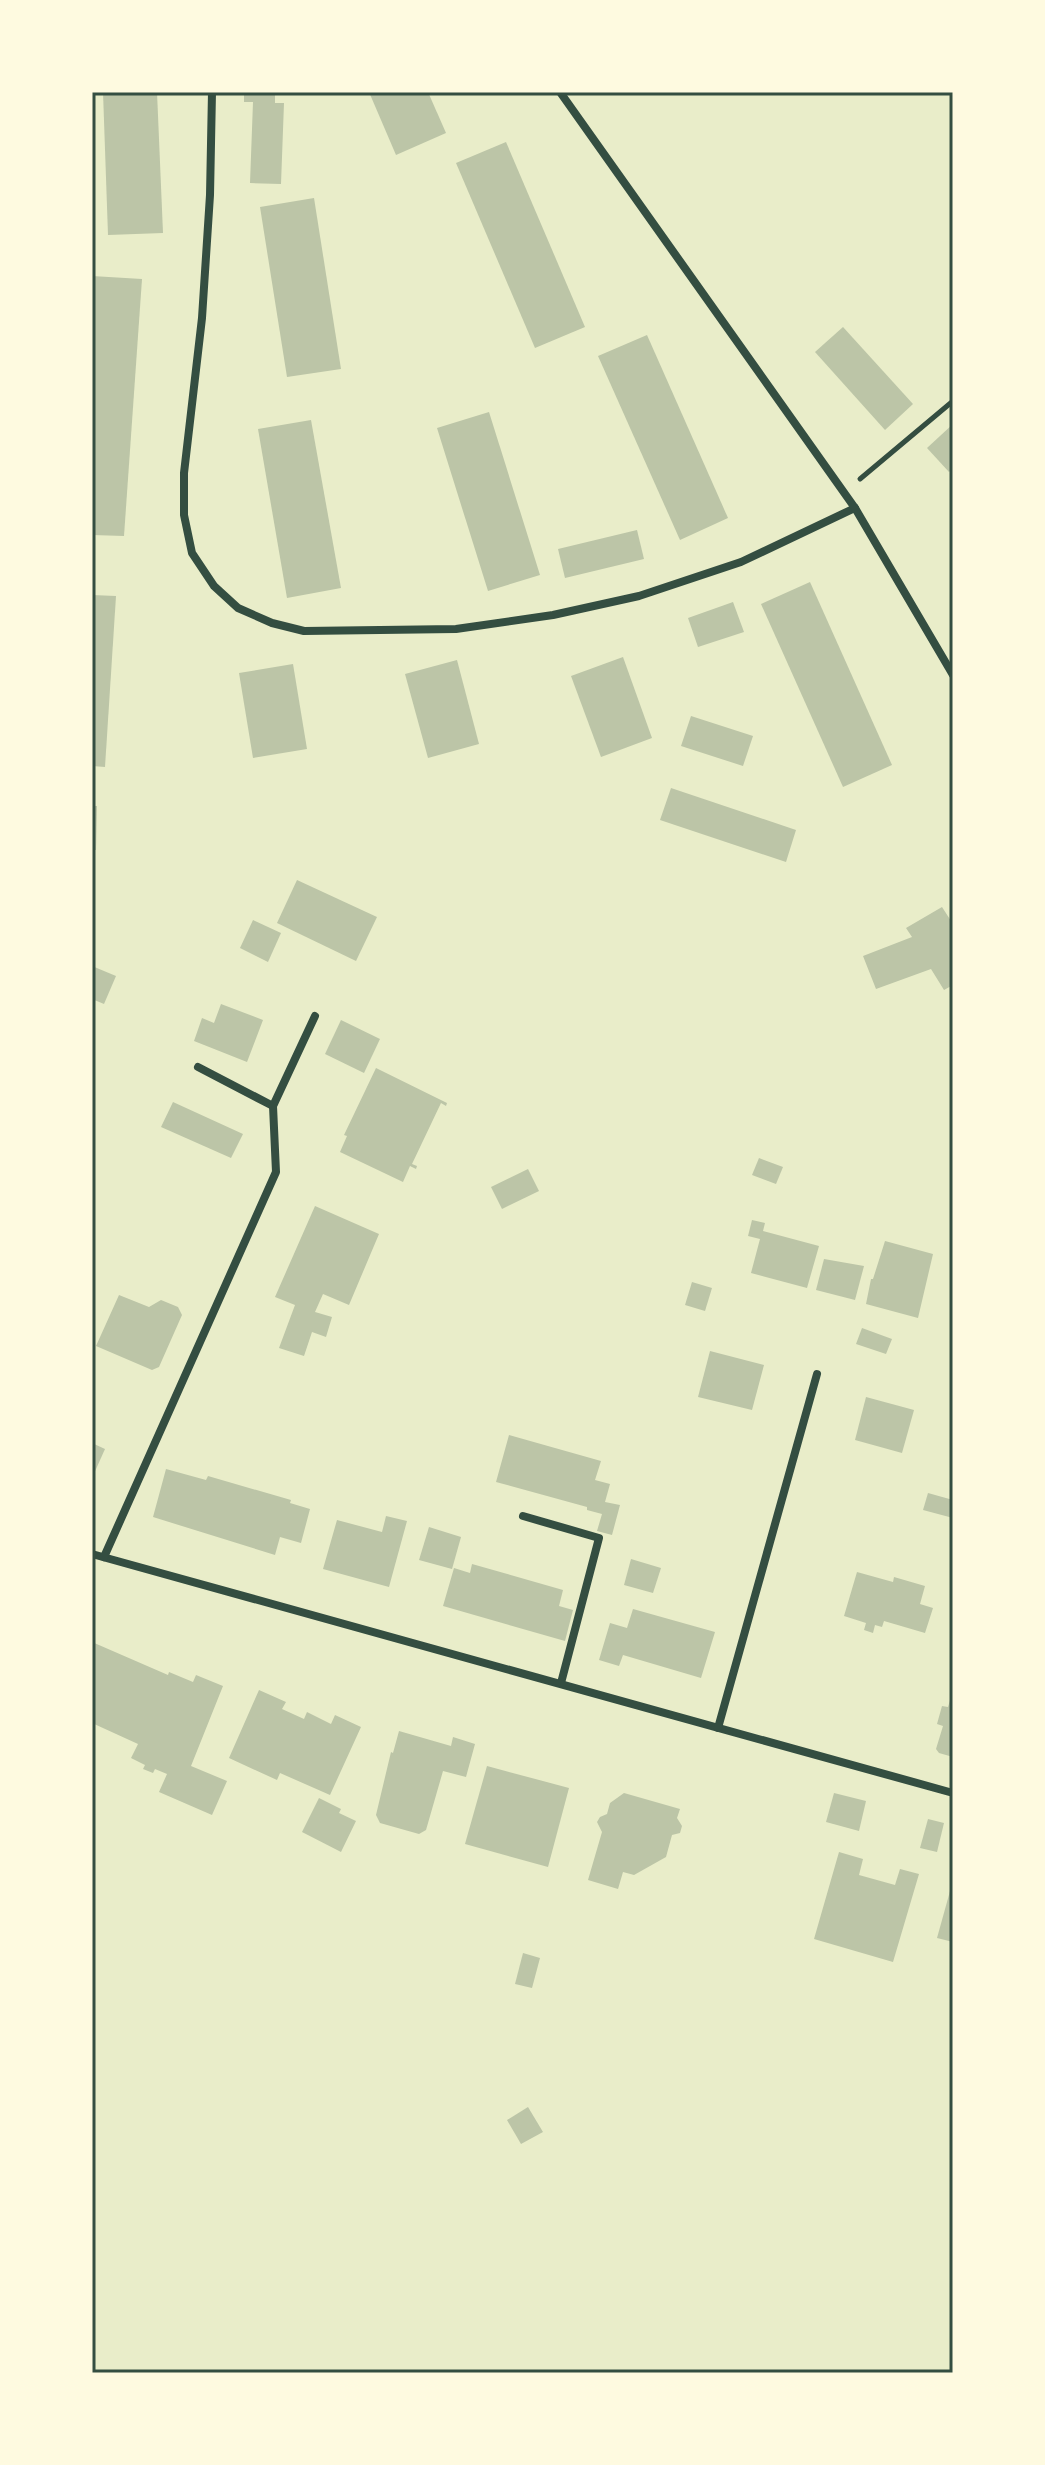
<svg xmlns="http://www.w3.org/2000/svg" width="1045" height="2465" font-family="Lato,sans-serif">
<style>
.building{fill:#bcc5a7}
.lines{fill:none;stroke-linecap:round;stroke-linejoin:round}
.path{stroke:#344e41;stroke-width:5}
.minor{stroke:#344e41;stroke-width:8}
.neatline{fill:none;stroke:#344e41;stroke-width:3}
</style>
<rect width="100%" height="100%" fill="#e9edc9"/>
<g class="building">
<path d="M 103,92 L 157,92 L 163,233 L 108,235 Z"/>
<path d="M 244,92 L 275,92 L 275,103 L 284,103 L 281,184 L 250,183 L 253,102 L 244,102 Z"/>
<path d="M 369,92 L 428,92 L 446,133 L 396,155 Z"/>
<path d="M 506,142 L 585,327 L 535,348 L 456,163 Z"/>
<path d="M 314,198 L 341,369 L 287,377 L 260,207 Z"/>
<path d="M 92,276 L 142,279 L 124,536 L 92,535 Z"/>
<path d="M 843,327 L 913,404 L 885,430 L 815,352 Z"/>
<path d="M 647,335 L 728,518 L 680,540 L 598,356 Z"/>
<path d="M 489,412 L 540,575 L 488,591 L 437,428 Z"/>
<path d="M 311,420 L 341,588 L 287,598 L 258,429 Z"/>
<path d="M 953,424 L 953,468 L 949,472 L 927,448 Z"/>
<path d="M 637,530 L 644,559 L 565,578 L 558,549 Z"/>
<path d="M 810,582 L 892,765 L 843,787 L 761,604 Z"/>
<path d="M 92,595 L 116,596 L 105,767 L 92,766 Z"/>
<path d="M 733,602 L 744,632 L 698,647 L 688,618 Z"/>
<path d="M 623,657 L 652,738 L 601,757 L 571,676 Z"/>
<path d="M 457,660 L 479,744 L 428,758 L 405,674 Z"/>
<path d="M 293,664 L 307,749 L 253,758 L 239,673 Z"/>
<path d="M 691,716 L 753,736 L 743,766 L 681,746 Z"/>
<path d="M 671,788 L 796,830 L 786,862 L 660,820 Z"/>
<path d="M 92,806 L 97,806 L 96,850 L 92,850 Z"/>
<path d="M 297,880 L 377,917 L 356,961 L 277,923 Z"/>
<path d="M 942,907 L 953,924 L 953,985 L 944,990 L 931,969 L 876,989 L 863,956 L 912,937 L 906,928 Z"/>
<path d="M 253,920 L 281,933 L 268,962 L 240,948 Z"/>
<path d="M 92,966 L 116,976 L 104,1004 L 92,999 Z"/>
<path d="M 221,1004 L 263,1020 L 247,1062 L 194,1041 L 202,1018 L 214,1023 Z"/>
<path d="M 341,1020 L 380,1039 L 364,1073 L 325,1054 Z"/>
<path d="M 376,1068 L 447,1103 L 446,1106 L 441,1103 L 412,1164 L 417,1166 L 416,1169 L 410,1166 L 403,1182 L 340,1152 L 347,1136 L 344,1135 Z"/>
<path d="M 173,1102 L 243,1134 L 231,1158 L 161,1127 Z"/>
<path d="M 759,1158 L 783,1167 L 776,1184 L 752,1175 Z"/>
<path d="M 528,1169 L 539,1191 L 502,1209 L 491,1187 Z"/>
<path d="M 315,1206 L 379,1234 L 349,1305 L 323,1294 L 315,1312 L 332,1317 L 326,1337 L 312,1332 L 304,1356 L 279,1348 L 295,1305 L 275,1297 Z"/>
<path d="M 752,1220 L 765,1223 L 763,1231 L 819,1246 L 807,1288 L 751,1273 L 760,1239 L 748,1236 Z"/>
<path d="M 885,1241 L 933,1254 L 918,1318 L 866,1304 L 871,1279 L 873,1279 Z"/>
<path d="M 824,1259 L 864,1266 L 855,1300 L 816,1290 Z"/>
<path d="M 692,1282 L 712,1288 L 705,1311 L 685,1305 Z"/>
<path d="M 119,1295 L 149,1307 L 161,1300 L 178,1307 L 182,1315 L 159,1367 L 152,1370 L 96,1346 Z"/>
<path d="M 862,1328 L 892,1339 L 886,1354 L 856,1344 Z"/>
<path d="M 710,1351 L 764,1365 L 752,1410 L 698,1397 Z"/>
<path d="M 866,1397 L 914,1410 L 902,1453 L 855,1440 Z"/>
<path d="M 509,1435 L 601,1461 L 595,1480 L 610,1484 L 605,1502 L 620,1505 L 612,1535 L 597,1531 L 602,1514 L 587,1510 L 587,1507 L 496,1482 Z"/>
<path d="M 92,1443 L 105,1449 L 92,1478 Z"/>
<path d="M 166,1469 L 206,1480 L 208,1476 L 291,1500 L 290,1503 L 310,1509 L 301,1543 L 280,1537 L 275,1555 L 153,1517 Z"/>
<path d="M 928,1493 L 953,1500 L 953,1518 L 923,1510 Z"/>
<path d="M 386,1516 L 407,1521 L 389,1587 L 323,1569 L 337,1520 L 382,1532 Z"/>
<path d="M 429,1527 L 461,1537 L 452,1569 L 419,1560 Z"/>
<path d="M 631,1559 L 661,1568 L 653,1593 L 624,1585 Z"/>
<path d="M 472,1564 L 563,1590 L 559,1606 L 573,1610 L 565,1641 L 443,1606 L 454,1568 L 470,1573 Z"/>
<path d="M 857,1572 L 893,1582 L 894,1577 L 925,1586 L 920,1604 L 933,1608 L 925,1633 L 884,1621 L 882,1627 L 875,1625 L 873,1633 L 864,1630 L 866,1623 L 844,1616 Z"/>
<path d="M 633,1609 L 715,1632 L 701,1678 L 623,1655 L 619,1666 L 599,1660 L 610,1623 L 627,1628 Z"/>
<path d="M 92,1642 L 168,1675 L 169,1672 L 193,1682 L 196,1675 L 223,1686 L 191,1766 L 227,1781 L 212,1815 L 159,1792 L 167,1774 L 155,1769 L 153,1773 L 143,1769 L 145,1765 L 131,1758 L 138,1744 L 92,1723 Z"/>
<path d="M 259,1690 L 286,1702 L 282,1709 L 304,1719 L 307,1712 L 331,1724 L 335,1715 L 361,1727 L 330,1795 L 280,1773 L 277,1780 L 229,1758 Z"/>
<path d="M 953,1691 L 953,1757 L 939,1753 L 936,1749 L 943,1726 L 937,1724 L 942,1706 L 948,1707 Z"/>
<path d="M 399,1731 L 451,1746 L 453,1737 L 475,1744 L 466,1777 L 443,1771 L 426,1830 L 419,1834 L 380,1823 L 376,1815 L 391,1752 L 393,1753 Z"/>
<path d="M 487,1766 L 569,1788 L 548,1867 L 465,1844 Z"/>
<path d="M 624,1793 L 680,1809 L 677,1818 L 682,1826 L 680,1833 L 672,1835 L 666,1857 L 634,1875 L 623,1872 L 618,1889 L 588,1880 L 602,1832 L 597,1822 L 600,1817 L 607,1814 L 610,1803 Z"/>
<path d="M 834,1793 L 866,1801 L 859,1831 L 826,1822 Z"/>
<path d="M 319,1798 L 341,1809 L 339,1813 L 356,1821 L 341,1852 L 302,1832 Z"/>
<path d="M 928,1819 L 944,1823 L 937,1852 L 920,1848 Z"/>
<path d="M 839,1852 L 863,1859 L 859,1875 L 895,1885 L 900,1869 L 919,1874 L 893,1962 L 814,1939 Z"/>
<path d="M 952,1884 L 953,1884 L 953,1942 L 937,1938 Z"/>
<path d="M 523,1953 L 540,1958 L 532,1988 L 515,1984 Z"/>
<path d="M 528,2107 L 543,2132 L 521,2144 L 507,2120 Z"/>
</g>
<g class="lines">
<path class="path" d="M 860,479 L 953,401"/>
<g class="minor">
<path d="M 212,92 L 210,195 L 202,318 L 184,473 L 184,515 L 192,553 L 214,586 L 238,608 L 272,623 L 304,631 L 456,629 L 553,615 L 639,596 L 741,562 L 855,508"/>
<path d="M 560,92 L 855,508 L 953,675"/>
<path d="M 198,1067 L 273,1106"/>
<path d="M 523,1516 L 599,1538 L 561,1683"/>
<path d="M 92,1554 L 953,1793"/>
<path d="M 104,1557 L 276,1172 L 273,1106 L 315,1016"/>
<path d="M 718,1728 L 817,1374"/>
</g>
</g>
<rect width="1045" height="2465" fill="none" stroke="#fefae0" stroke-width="188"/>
<rect x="94" y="94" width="857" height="2277" class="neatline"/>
</svg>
